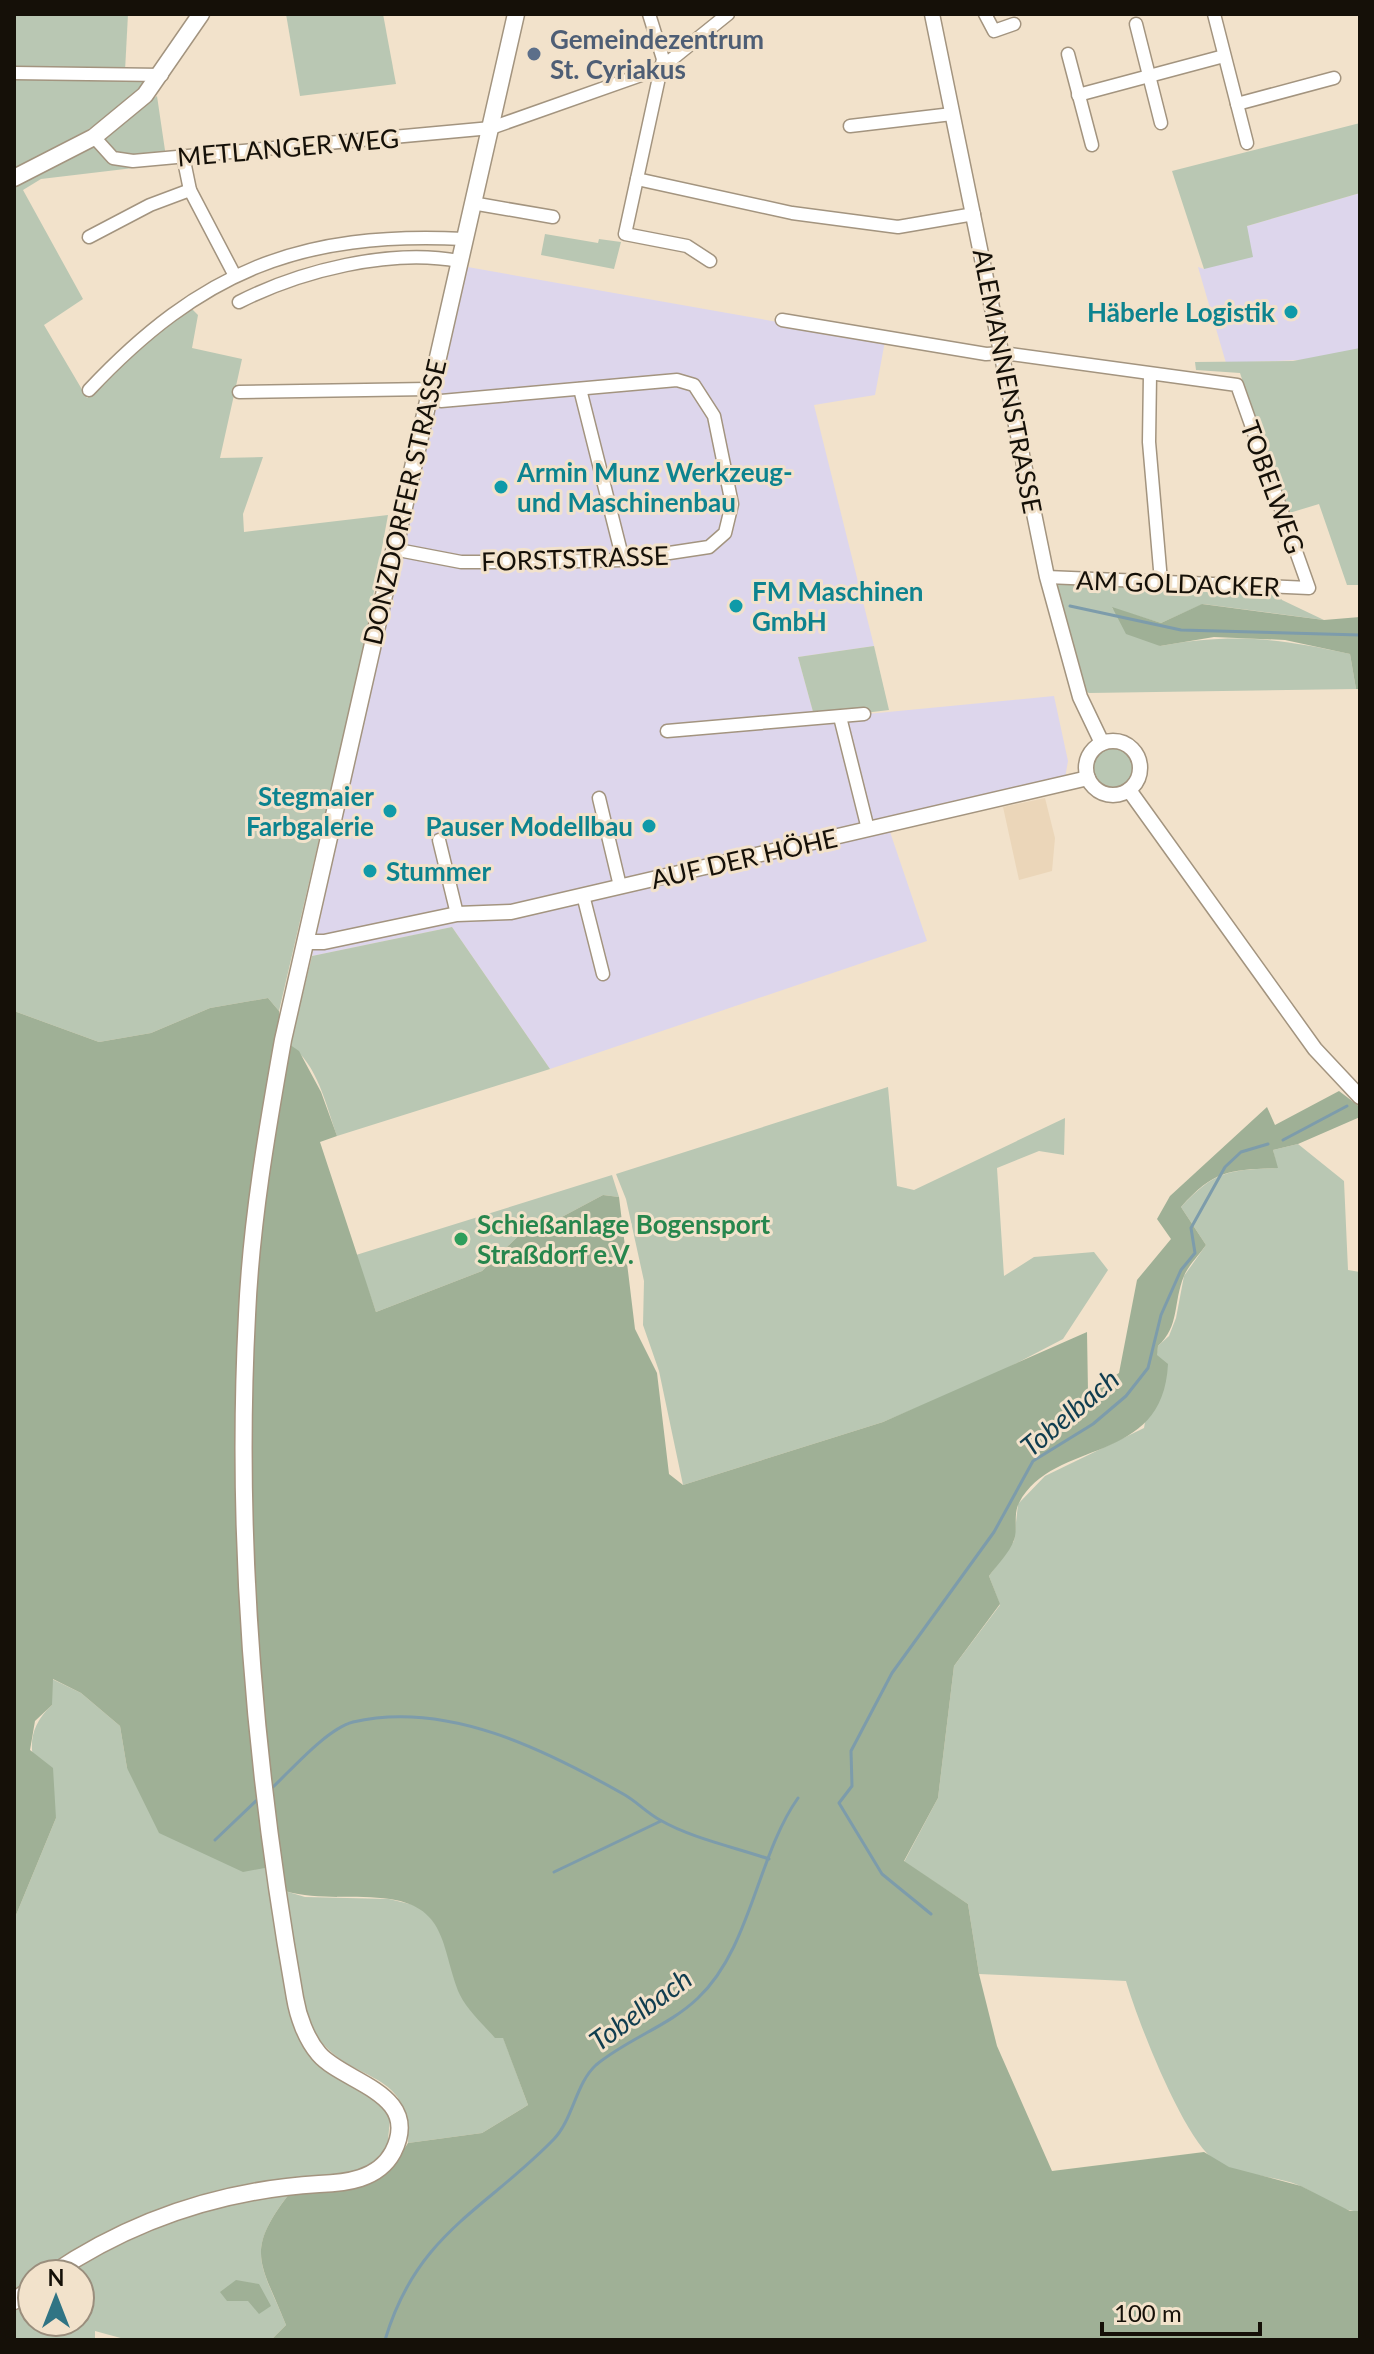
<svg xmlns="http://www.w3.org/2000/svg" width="1374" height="2354" font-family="Lato,sans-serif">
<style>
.built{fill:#ebd6b9}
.industrial{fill:#ddd6ec}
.green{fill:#b9c7b3}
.forest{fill:#9fb096}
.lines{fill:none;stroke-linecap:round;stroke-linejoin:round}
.stream{stroke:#7d9cab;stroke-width:3}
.minor-casing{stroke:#a3947f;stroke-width:15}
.tertiary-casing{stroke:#a3947f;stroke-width:17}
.secondary-casing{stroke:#a3947f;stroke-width:19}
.minor{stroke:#fff;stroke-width:12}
.tertiary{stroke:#fff;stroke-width:14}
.secondary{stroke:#fff;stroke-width:16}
.service-dot{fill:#5c6f8a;stroke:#f2e2cb;stroke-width:3}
.culture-dot{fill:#0f9aa8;stroke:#f2e2cb;stroke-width:3}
.leisure-dot{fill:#2e9e5b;stroke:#f2e2cb;stroke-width:3}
.labels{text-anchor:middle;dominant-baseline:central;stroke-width:6;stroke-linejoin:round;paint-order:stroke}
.service-label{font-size:26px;font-weight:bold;fill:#4e5e75;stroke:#f2e2cb;text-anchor:start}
.street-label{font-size:26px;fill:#151008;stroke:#f2e2cb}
.culture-label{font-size:26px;font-weight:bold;fill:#0d838f;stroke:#f2e2cb;text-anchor:end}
.leisure-label{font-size:26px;font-weight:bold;fill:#27864d;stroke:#f2e2cb;text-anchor:start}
.water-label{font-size:28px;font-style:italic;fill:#103d4f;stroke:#f2e2cb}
</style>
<rect width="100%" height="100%" fill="#f2e2cb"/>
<path class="built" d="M 1045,798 L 1055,838 L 1052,871 L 1019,880 L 1003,807 Z"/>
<g class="industrial">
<path d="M 1360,193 L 1360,348 L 1320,359 L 1226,363 L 1198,267 L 1204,269 L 1247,226 Z"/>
<path d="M 462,266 L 885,341 L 875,395 L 814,405 L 874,646 L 798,657 L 815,719 L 1054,696 L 1068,761 L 1065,778 L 886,820 L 927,941 L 550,1069 L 452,927 L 312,956 Z"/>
</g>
<g class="green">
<path d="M 14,14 L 128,14 L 125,71 L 14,69 Z"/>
<path d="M 286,14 L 383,14 L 396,84 L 300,96 Z"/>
<path d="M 14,74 L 147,79 C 114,125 61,141 14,170 Z"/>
<path d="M 157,96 L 167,164 L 41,179 L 23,190 L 83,299 L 44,325 L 87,398 L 137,350 L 191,308 L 198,315 L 192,348 L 242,359 L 220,458 L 263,457 L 243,514 L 244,532 L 388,515 L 363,651 L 279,1011 L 268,998 L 210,1008 L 151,1033 L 99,1042 L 14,1011 L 14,185 L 100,140 Z"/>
<path d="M 1360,123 L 1360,193 L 1247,226 L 1253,257 L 1204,269 L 1172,171 Z"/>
<path d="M 545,234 L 598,243 L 599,239 L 621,242 L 614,269 L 541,255 Z"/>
<path d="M 1360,348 L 1360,585 L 1347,585 L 1319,504 L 1286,514 L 1240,373 L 1196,370 L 1195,362 L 1293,361 Z"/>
<path d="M 1055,582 L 1275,590 L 1282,600 L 1324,620 L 1203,604 L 1161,623 L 1112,608 L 1160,646 C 1234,633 1277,638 1350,654 L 1356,689 L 1089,693 L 1081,689 Z"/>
<path d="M 874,646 L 889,710 L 815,719 L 798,657 Z"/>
<circle cx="1113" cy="768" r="22"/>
<path d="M 452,927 L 550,1069 L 337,1136 C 327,1108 317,1062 290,1046 L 312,956 Z"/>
<path d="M 888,1087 L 897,1186 L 914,1190 L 1065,1118 L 1064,1155 L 1039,1151 L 997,1168 L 1004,1276 L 1034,1257 L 1094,1252 L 1108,1270 L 1063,1339 L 992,1376 L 883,1422 L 683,1485 L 659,1371 L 643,1325 L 644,1281 L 626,1199 L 616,1174 Z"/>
<path d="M 1298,1144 L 1344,1181 L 1348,1270 L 1360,1272 L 1360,2211 C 1340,2213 1317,2193 1298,2185 C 1272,2175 1240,2176 1216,2161 C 1184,2141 1137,2019 1126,1981 L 979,1974 L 968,1904 L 904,1862 L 938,1798 L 954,1666 L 1000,1605 L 989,1576 L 1014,1541 L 1018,1504 L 1045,1476 L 1144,1428 L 1158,1346 L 1169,1336 L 1176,1318 L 1184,1276 L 1206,1245 L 1181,1207 C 1215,1170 1230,1170 1277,1168 L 1273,1150 Z"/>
<path d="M 612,1175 L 619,1197 L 603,1195 L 558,1219 L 532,1223 L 482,1271 L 376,1312 L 356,1255 Z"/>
<path d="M 52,1679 L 81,1693 L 120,1726 L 127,1768 L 270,1867 L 298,2027 L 385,2107 L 390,2120 L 387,2149 L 368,2171 L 264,2185 L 65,2258 L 41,2274 L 32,2274 L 32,2280 L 14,2294 L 14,1920 L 56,1818 C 40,1776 13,1741 52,1705 Z"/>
<path d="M 285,1891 L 305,1897 L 389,1899 L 422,1907 L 440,1930 L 450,1959 L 503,2037 L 528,2105 L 482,2133 L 408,2143 C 411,2071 359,2084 323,2044 C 294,2013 291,1932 285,1891 Z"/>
<path d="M 289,2194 C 244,2253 261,2263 286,2325 L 271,2340 L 128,2340 L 95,2331 L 95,2340 L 14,2340 L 14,2306 L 32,2292 L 32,2322 L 80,2322 L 80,2274 L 57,2274 L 130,2234 L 243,2199 Z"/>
</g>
<g class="forest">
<path d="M 1202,604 L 1324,620 L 1360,617 L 1360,689 L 1356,689 L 1350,654 L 1285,640 L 1214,637 L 1160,646 L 1126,634 L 1112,607 L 1161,623 Z"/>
<path d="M 268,998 L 279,1011 L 283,1040 L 299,1051 L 321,1092 L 337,1136 L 320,1142 L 376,1312 L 482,1271 L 532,1223 L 558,1219 L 603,1195 L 619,1197 L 635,1329 L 657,1373 L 669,1474 L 683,1485 L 883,1422 L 1087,1332 L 1088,1392 L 1119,1373 L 1137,1280 L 1171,1239 L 1157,1219 L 1170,1196 L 1267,1107 L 1275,1125 L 1339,1091 L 1360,1107 L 1360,1117 L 1298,1144 L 1273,1150 L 1278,1168 C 1230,1170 1215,1169 1181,1207 L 1206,1245 C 1199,1255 1188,1266 1184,1276 C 1173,1302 1180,1326 1158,1346 L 1157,1355 L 1168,1364 C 1163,1467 1054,1437 1019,1503 C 1013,1514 1018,1529 1014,1540 C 1010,1552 997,1565 989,1576 L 1000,1604 L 954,1666 L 938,1798 L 904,1861 L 968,1904 L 979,1974 L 997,2046 L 1052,2171 L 1204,2152 L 1229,2167 L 1301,2186 L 1350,2211 L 1360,2211 L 1360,2340 L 271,2340 L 286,2325 C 261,2262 244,2253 289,2194 C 344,2189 376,2196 408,2143 L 482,2133 L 528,2105 L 503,2038 L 495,2038 C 484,2025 467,2010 460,1995 C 441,1951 449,1908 390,1899 C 355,1894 320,1901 285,1891 L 270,1867 L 243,1872 L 159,1833 L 127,1768 L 120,1726 L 81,1693 L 53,1679 L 52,1705 L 35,1721 L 30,1750 L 53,1768 L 56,1818 L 14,1920 L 14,1011 L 99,1042 L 151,1033 L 210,1008 Z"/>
<path d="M 236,2280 L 259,2284 L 271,2306 L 259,2314 L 248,2301 L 227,2301 L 220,2292 Z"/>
</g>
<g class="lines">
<g class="stream">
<path d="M 1070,606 L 1181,630 L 1360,635"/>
<path d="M 1283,1140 L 1347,1106"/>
<path d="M 273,1787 C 293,1768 327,1729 353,1722 C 447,1700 546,1750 625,1795 C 637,1802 647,1813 660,1820 C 691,1838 734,1847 769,1859"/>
<path d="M 215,1840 L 258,1799"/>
<path d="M 554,1872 L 661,1821"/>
<path d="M 931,1914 L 882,1874 L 839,1803 L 852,1786 L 851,1751 L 892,1673 L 994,1532 L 1033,1461 L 1093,1424 L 1126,1396 L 1148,1368 L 1161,1315 L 1181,1270 L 1195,1253 L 1191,1228 L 1225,1167 L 1241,1152 L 1268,1144"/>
<path d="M 385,2340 C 417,2233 484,2211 554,2139 C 573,2119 576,2083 596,2065 C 627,2039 669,2026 698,1998 C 751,1948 757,1856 798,1798"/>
</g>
<defs>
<g id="minor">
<path d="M 649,14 L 663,59 L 625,234 L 687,246 L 710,261"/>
<path d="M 985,14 L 994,31 L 1014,24"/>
<path d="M 1214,14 L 1247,143"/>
<path d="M 1136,24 L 1161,123"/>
<path d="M 1068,54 L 1092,145"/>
<path d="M 14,73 L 162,75"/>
<path d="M 1078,95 L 1224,56"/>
<path d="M 1237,104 L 1334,78"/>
<path d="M 850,126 L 952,114"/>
<path d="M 94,137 L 113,158 L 133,161 L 491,128 L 661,68 L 728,14"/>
<path d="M 183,156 L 190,190 L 234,274"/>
<path d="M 637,179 L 792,213 L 898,227 L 974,214"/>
<path d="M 472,203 L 553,217"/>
<path d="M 89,237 L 150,205 L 190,190"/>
<path d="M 239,302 C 300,271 390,248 459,261"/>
<path d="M 782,320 L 986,354 L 1003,353 L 1237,385 L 1309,588 L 1047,577"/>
<path d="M 1150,375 L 1149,442 L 1161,581"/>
<path d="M 580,389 L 623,560"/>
<path d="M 89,390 C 201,271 300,231 464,239"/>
<path d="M 239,392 L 429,389"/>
<path d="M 393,549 L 461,562 L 543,562 L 623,560 L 709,547 L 725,533 L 732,504 L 714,416 L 694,385 L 677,380 L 441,401"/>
<path d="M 840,717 L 868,829"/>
<path d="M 667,731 L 864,714"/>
<path d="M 599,798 L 620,886"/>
<path d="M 439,840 L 457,914"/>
<path d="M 583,895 L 603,974"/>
</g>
<g id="tertiary">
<path d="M 932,14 L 1047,577 L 1080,697 L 1102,743"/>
<circle cx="1113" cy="768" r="27"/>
<path d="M 1129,790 L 1315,1049 L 1360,1097"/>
<path d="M 306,942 L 324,942 L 457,914 L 511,912 L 1088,778"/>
</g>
<g id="secondary">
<path d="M 14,178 L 94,137 L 145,95 L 201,14"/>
<path d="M 52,2274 C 132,2220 222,2190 319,2184 C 345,2183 378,2180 393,2152 C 423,2093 344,2083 319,2054 C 306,2039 298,2016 295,1998 C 255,1773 235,1543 247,1315 C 251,1223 267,1130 283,1040 L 516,14"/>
<path d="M 14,2301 L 32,2288"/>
</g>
</defs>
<use href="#minor" class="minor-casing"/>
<use href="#tertiary" class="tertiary-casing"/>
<use href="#secondary" class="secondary-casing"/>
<use href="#minor" class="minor"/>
<use href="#tertiary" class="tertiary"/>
<use href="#secondary" class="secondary"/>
</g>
<circle class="service-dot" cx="534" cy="54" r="8"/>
<g class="culture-dot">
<circle cx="1291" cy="312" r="8"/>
<circle cx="501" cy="487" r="8"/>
<circle cx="736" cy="606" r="8"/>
<circle cx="390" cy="811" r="8"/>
<circle cx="649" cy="826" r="8"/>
<circle cx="370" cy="871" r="8"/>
</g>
<circle class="leisure-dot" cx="461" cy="1239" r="8"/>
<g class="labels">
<g class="service-label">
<text x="550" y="39">Gemeindezentrum<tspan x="550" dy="30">St. Cyriakus</tspan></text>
</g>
<g class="street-label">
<text transform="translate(288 147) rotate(-5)">METLANGER WEG</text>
<text transform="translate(1008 381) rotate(79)">ALEMANNENSTRASSE</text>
<text transform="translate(1273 487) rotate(70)">TOBELWEG</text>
<text transform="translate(404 502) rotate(-77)">DONZDORFER STRASSE</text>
<text transform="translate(575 558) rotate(-2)">FORSTSTRASSE</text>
<text transform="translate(1178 583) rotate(2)">AM GOLDACKER</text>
<text transform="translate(744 858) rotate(-13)">AUF DER HÖHE</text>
</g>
<g class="culture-label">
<text x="1275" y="312">Häberle Logistik</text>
<text x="517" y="472" text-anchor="start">Armin Munz Werkzeug-<tspan x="517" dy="30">und Maschinenbau</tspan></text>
<text x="752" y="591" text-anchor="start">FM Maschinen<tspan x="752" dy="30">GmbH</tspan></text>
<text x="374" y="796">Stegmaier<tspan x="374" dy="30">Farbgalerie</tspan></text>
<text x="633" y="826">Pauser Modellbau</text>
<text x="386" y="871" text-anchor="start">Stummer</text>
</g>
<g class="leisure-label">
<text x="477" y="1224">Schießanlage Bogensport<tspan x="477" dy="30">Straßdorf e.V.</tspan></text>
</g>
<g class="water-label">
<text transform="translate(1069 1412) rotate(-40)">Tobelbach</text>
<text transform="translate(640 2009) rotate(-36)">Tobelbach</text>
</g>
</g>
<rect width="1374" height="2354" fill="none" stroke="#151008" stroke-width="32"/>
<g transform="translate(56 2298)"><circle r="38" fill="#f2e2cb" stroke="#9a8e7d" stroke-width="2"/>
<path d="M0-6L14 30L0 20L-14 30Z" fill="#307484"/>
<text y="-12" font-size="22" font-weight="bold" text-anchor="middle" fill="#151008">N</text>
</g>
<path d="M1102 2322v12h158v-12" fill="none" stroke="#151008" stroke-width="4"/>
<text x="1114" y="2322" font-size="24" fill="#151008" stroke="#f2e2cb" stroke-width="6" paint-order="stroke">100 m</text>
</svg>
